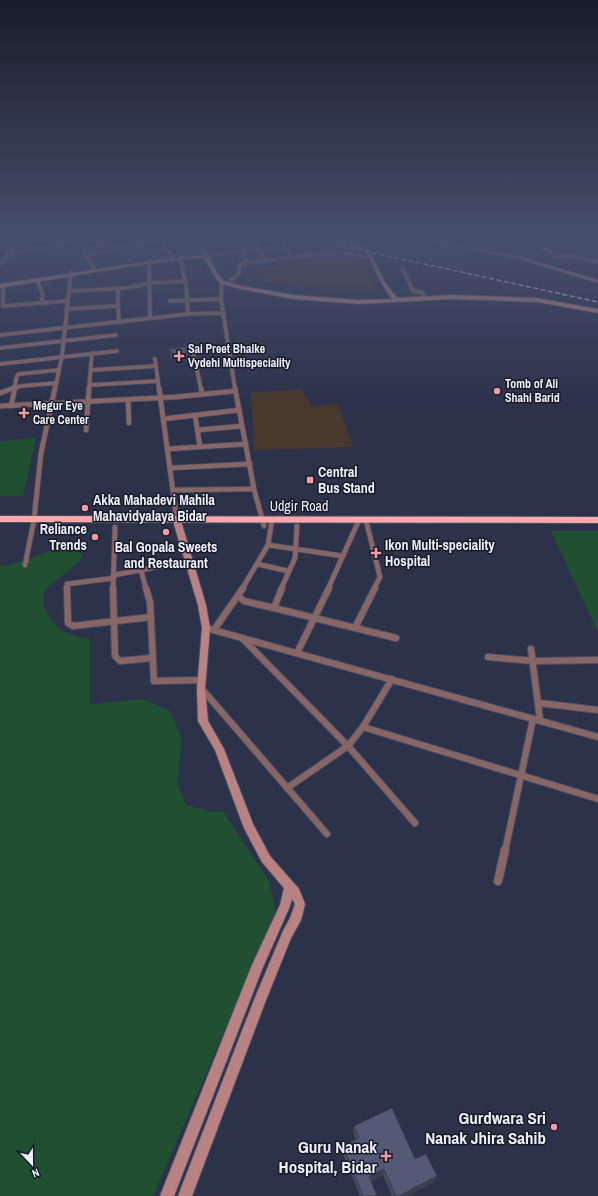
<svg xmlns="http://www.w3.org/2000/svg" width="598" height="1196" font-family="'Archivo Narrow',sans-serif">
<style>
.industrial{fill:#48382d}
.education{fill:#4a3635}
.green{fill:#214f32}
.lines{fill:none;stroke-linecap:round;stroke-linejoin:round}
.street-far3-casing{stroke:#4c5067;stroke-width:5}
.street-far2-casing{stroke:#4c5067;stroke-width:6}
.street-far1-casing{stroke:#4c5067;stroke-width:8}
.street-casing{stroke:#4c5067;stroke-width:10}
.secondary-casing{stroke:#4c5067;stroke-width:2}
.highway-casing{stroke:#4c5067;stroke-width:2}
.street-far3{stroke:#896666;stroke-width:3.5}
.street-far2{stroke:#896666;stroke-width:4.5}
.street-far1{stroke:#896666;stroke-width:6}
.street{stroke:#896666;stroke-width:8}
.secondary{fill:#b88182;fill-rule:evenodd}
.highway{fill:#fda8ab;fill-rule:evenodd}
.rail{stroke:#c8ccdb;stroke-width:1.5;stroke-dasharray:5 2.5;stroke-linecap:butt}
.wall{fill:#474c64}
.shaded-wall{fill:#3a3e51}
.building{fill:#535874;stroke:#3a3e51}
.poi-dot{fill:#f39aa8;stroke:#181b26;stroke-width:1.5}
.labels{text-anchor:middle;dominant-baseline:central;stroke-width:3;stroke-linejoin:round;paint-order:stroke}
.far-poi-label{font-size:12px;font-weight:bold;fill:#eceffc;stroke:#181b26;text-anchor:start}
.poi-label{font-size:14px;font-weight:bold;fill:#eceffc;stroke:#181b26;text-anchor:start}
.street-label{font-size:14px;fill:#eceffc;stroke:#181b26}
.near-poi-label{font-size:17px;font-weight:bold;fill:#eceffc;stroke:#181b26;text-anchor:end}
</style>
<rect width="100%" height="100%" fill="#2d324b"/>
<path class="industrial" d="M 301,389 L 312,406 L 338,404 L 353,447 L 254,450 L 251,393 Z"/>
<path class="education" d="M 362,257 L 380,292 L 297,287 L 270,282 L 255,278 L 252,268 Z"/>
<g class="green">
<path d="M 36,438 L 23,496 L 0,496 L 0,441 Z"/>
<path d="M 551,531 L 598,531 L 598,632 Z"/>
<path d="M 63,547 L 77,548 L 83,557 C 71,571 60,576 48,587 C 35,600 51,624 63,631 C 70,636 82,637 90,639 L 90,704 L 143,699 L 170,711 L 182,740 L 177,784 L 186,805 L 213,812 L 223,811 L 269,881 L 276,912 L 153,1196 L 0,1196 L 0,565 L 7,566 Z"/>
</g>
<g class="lines">
<defs>
<g id="street-far3">
<path d="M 95,238 L 98,242 L 129,238"/>
<path d="M 157,238 L 173,258"/>
<path d="M 193,238 L 206,256 L 241,251 L 236,242 L 231,238"/>
<path d="M 253,238 L 266,261"/>
<path d="M 280,238 L 291,258"/>
<path d="M 528,238 L 556,256 L 572,256 L 598,262"/>
<path d="M 593,238 L 598,241"/>
<path d="M 116,247 L 174,238"/>
<path d="M 8,255 L 21,241 L 35,238"/>
<path d="M 87,255 L 117,249 L 115,245 L 112,244 L 84,249 L 84,250 L 94,269"/>
<path d="M 149,261 L 150,318"/>
<path d="M 247,263 L 241,251 L 285,248"/>
<path d="M 0,264 L 8,255 L 84,238"/>
<path d="M 403,269 L 413,291 L 421,292 L 424,295"/>
<path d="M 37,280 L 43,295 L 41,303"/>
<path d="M 231,280 L 239,273 L 239,265 L 247,263 L 317,254 L 345,253 L 370,257"/>
<path d="M 222,282 L 221,299 L 235,389"/>
<path d="M 3,285 L 3,306 L 68,301"/>
<path d="M 118,288 L 118,306"/>
<path d="M 70,291 L 128,288 L 149,283 L 186,281"/>
<path d="M 170,301 L 221,299"/>
<path d="M 66,309 L 118,306 L 119,322"/>
<path d="M 188,314 L 224,313"/>
<path d="M 0,335 L 188,314 L 186,286 L 180,258"/>
<path d="M 0,348 L 116,335"/>
<path d="M 193,352 L 201,389"/>
<path d="M 155,359 L 159,389"/>
<path d="M 0,364 L 117,351"/>
<path d="M 92,370 L 156,366"/>
<path d="M 91,385 L 158,381"/>
<path d="M 11,389 L 21,386 L 57,383"/>
<path d="M 14,389 L 17,376 L 19,374 L 59,370"/>
<path d="M 55,389 L 62,356 L 71,272"/>
<path d="M 89,389 L 92,353"/>
</g>
<g id="street-far2">
<path d="M 159,388 L 177,521"/>
<path d="M 201,388 L 202,394"/>
<path d="M 235,388 L 254,489 L 264,526"/>
<path d="M 0,393 L 14,388"/>
<path d="M 128,400 L 129,423"/>
<path d="M 0,406 L 175,397 L 235,391"/>
<path d="M 11,406 L 15,388"/>
<path d="M 195,415 L 200,447"/>
<path d="M 163,419 L 239,410"/>
<path d="M 86,430 L 89,388"/>
<path d="M 198,430 L 242,426"/>
<path d="M 167,449 L 246,444"/>
<path d="M 170,468 L 250,464"/>
<path d="M 173,490 L 254,489"/>
<path d="M 366,520 L 380,577 L 374,589"/>
<path d="M 268,545 L 343,556"/>
<path d="M 257,564 L 288,571"/>
<path d="M 25,565 L 34,520 L 41,453 L 55,388"/>
<path d="M 141,570 L 146,589"/>
<path d="M 114,575 L 189,561"/>
<path d="M 67,589 L 67,584 L 114,578"/>
<path d="M 113,589 L 115,527"/>
<path d="M 242,589 L 268,545 L 272,520"/>
<path d="M 281,589 L 295,558 L 297,526"/>
<path d="M 328,589 L 359,520"/>
</g>
<g id="street-far1">
<path d="M 67,588 L 68,623 L 73,626 L 151,617"/>
<path d="M 113,588 L 115,656 L 120,661 L 152,658"/>
<path d="M 146,588 L 150,602 L 154,681 L 202,680"/>
<path d="M 282,588 L 274,608 L 396,638"/>
<path d="M 238,596 L 244,601 L 274,608"/>
<path d="M 206,628 L 598,737"/>
<path d="M 355,628 L 375,588"/>
<path d="M 214,630 L 243,588"/>
<path d="M 243,639 L 348,746 L 415,823"/>
<path d="M 531,649 L 540,720"/>
<path d="M 297,653 L 329,588"/>
<path d="M 488,657 L 533,661 L 598,660"/>
<path d="M 392,679 L 363,727 L 598,799"/>
<path d="M 202,689 L 327,834"/>
<path d="M 539,703 L 598,710"/>
<path d="M 287,788 L 348,746 L 363,727"/>
<path d="M 505,851 L 533,719"/>
</g>
<path id="street" d="M 498,881 L 505,850"/>
<g id="secondary">
<path d="M 323,238 L 330,238 L 367,247 L 371,253 L 384,281 L 397,298 L 452,295 L 537,298 L 598,309 L 598,313 L 537,302 L 452,299 L 359,304 L 293,299 L 236,288 L 220,283 L 215,277 L 204,258 L 158,262 L 0,288 L 0,284 L 158,260 L 206,255 L 208,256 L 219,276 L 224,281 L 237,285 L 293,295 L 359,300 L 392,299 L 380,281 L 367,253 L 363,249 Z"/>
<path d="M 411,238 L 420,238 L 521,257 L 598,280 L 598,283 L 520,259 Z"/>
<path d="M 174,519 L 177,519 L 181,521 L 206,605 L 210,628 L 205,689 L 208,721 L 224,749 L 253,824 L 270,856 L 299,889 L 305,904 L 301,920 L 291,938 L 266,1000 L 192,1196 L 178,1196 L 254,1000 L 283,931 L 290,918 L 295,904 L 292,899 L 290,906 L 263,967 L 174,1196 L 160,1196 L 252,965 L 280,905 L 284,888 L 262,862 L 244,828 L 215,750 L 198,721 L 197,689 L 202,628 L 198,605 L 173,521 Z"/>
</g>
<path id="highway" d="M 0,516 L 598,517 L 598,523 L 0,522 Z"/>
</defs>
<use href="#street-far3" class="street-far3-casing"/>
<use href="#street-far2" class="street-far2-casing"/>
<use href="#street-far1" class="street-far1-casing"/>
<use href="#street" class="street-casing"/>
<use href="#secondary" class="secondary-casing"/>
<use href="#highway" class="highway-casing"/>
<use href="#street-far3" class="street-far3"/>
<use href="#street-far2" class="street-far2"/>
<use href="#street-far1" class="street-far1"/>
<use href="#street" class="street"/>
<use href="#secondary" class="secondary"/>
<use href="#highway" class="highway"/>
<path class="rail" d="M 306,238 L 598,302"/>
</g>
<g class="wall">
<path d="M 170,349 L 187,353 L 187,358 L 171,359 Z"/>
<path d="M 354,1126 L 415,1159 L 434,1182 L 408,1196 L 392,1196 L 383,1175 L 371,1181 L 377,1196 L 360,1196 L 342,1152 L 343,1146 L 356,1140 L 353,1133 Z"/>
</g>
<g class="shaded-wall">
<path d="M 384,1169 L 383,1175 L 368,1182 L 369,1176 Z"/>
<path d="M 437,1176 L 434,1182 L 408,1196 L 399,1196 Z"/>
</g>
<g class="building">
<path d="M 186,347 L 187,353 L 171,355 L 170,349 Z"/>
<path d="M 392,1108 L 415,1159 L 426,1154 L 437,1176 L 399,1196 L 396,1196 L 384,1169 L 369,1176 L 377,1196 L 363,1196 L 343,1146 L 359,1138 L 354,1126 Z"/>
</g>
<linearGradient id="sky" x2="0" y2="1"><stop stop-color="#191c29"/><stop offset="0.59" stop-color="#464f6c"/><stop offset="1" stop-color="#464f6c" stop-opacity="0"/></linearGradient>
<rect width="598" height="405" fill="url(#sky)"/>
<g class="poi-dot">
<path d="M177 350h4v4h4v4h-4v4h-4v-4h-4v-4h4z"/>
<circle cx="497" cy="391" r="4"/>
<path d="M22 407h4v4h4v4h-4v4h-4v-4h-4v-4h4z"/>
<rect x="306" y="476" width="8" height="8" rx="2"/>
<circle cx="85" cy="508" r="4"/>
<circle cx="166" cy="532" r="4"/>
<circle cx="95" cy="537" r="4"/>
<path d="M374 547h4v4h4v4h-4v4h-4v-4h-4v-4h4z"/>
<circle cx="554" cy="1127" r="4"/>
<path d="M384 1150h4v4h4v4h-4v4h-4v-4h-4v-4h4z"/>
</g>
<g class="labels">
<g class="far-poi-label">
<text x="188" y="349">Sai Preet Bhalke<tspan x="188" dy="14">Vydehi Multispeciality</tspan></text>
<text x="505" y="384">Tomb of Ali<tspan x="505" dy="14">Shahi Barid</tspan></text>
<text x="33" y="406">Megur Eye<tspan x="33" dy="14">Care Center</tspan></text>
</g>
<g class="poi-label">
<text x="318" y="472">Central<tspan x="318" dy="16">Bus Stand</tspan></text>
<text x="93" y="500">Akka Mahadevi Mahila<tspan x="93" dy="16">Mahavidyalaya Bidar</tspan></text>
<text x="87" y="529" text-anchor="end">Reliance<tspan x="87" dy="16">Trends</tspan></text>
<text x="385" y="545">Ikon Multi-speciality<tspan x="385" dy="16">Hospital</tspan></text>
<text x="166" y="547" text-anchor="middle">Bal Gopala Sweets<tspan x="166" dy="16">and Restaurant</tspan></text>
</g>
<g class="street-label">
<text x="299" y="506">Udgir Road</text>
</g>
<g class="near-poi-label">
<text x="546" y="1117">Gurdwara Sri<tspan x="546" dy="20">Nanak Jhira Sahib</tspan></text>
<text x="377" y="1146">Guru Nanak<tspan x="377" dy="20">Hospital, Bidar</tspan></text>
</g>
</g>
<g transform="translate(32 1164) rotate(158)" stroke="#181b26" stroke-width="3" paint-order="stroke">
<path d="M0-3L7 15L0 10L-7 15Z" fill="#eceffc"/>
<text y="-6" font-size="11" font-weight="bold" text-anchor="middle" fill="#eceffc">N</text>
</g>
</svg>
